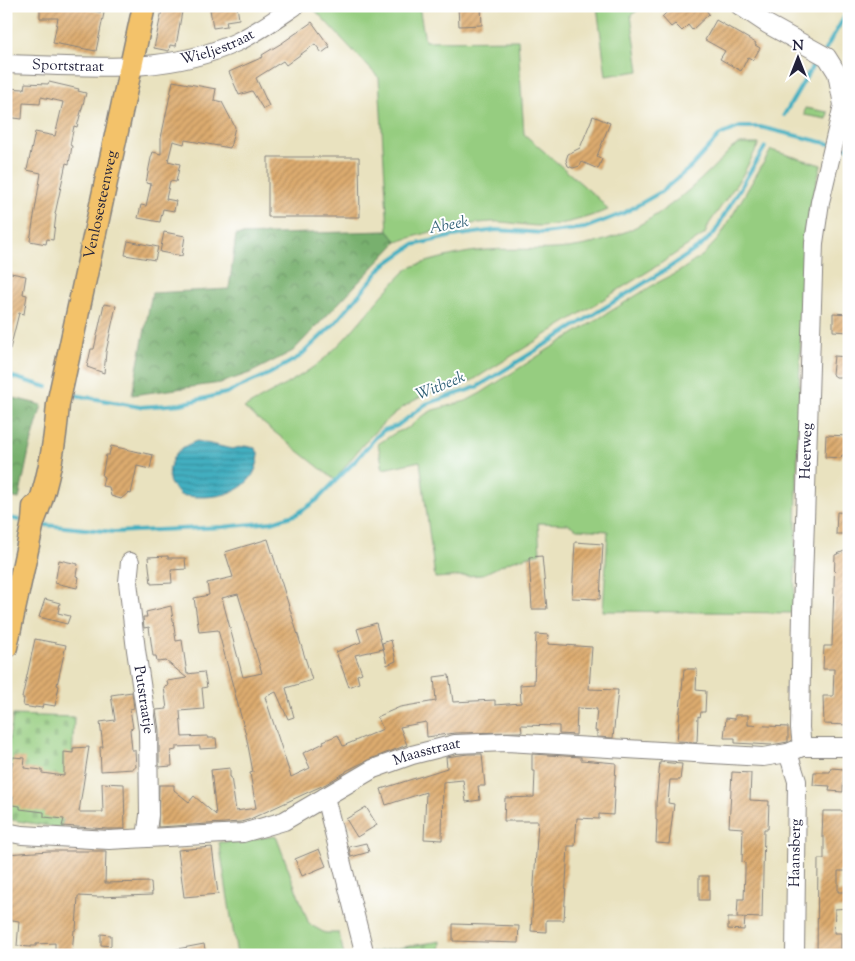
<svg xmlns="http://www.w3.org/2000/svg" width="855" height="961" font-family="'Sorts Mill Goudy',serif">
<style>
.green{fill:#96cd80;stroke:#5c785e}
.forest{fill:url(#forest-crowns);stroke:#4d6954}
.cemetery{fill:url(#cemetery-stones);stroke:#5c785e}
.water{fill:url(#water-rules);stroke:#32687e}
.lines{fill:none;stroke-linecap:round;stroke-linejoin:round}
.stream{stroke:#43afc0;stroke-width:4}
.building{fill:url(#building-hatch);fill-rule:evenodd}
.minor-casing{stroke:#86827d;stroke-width:20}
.major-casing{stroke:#86827d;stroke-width:25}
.minor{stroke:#fff;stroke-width:18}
.major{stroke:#f3c26a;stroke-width:22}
.labels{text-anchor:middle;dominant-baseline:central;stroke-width:4;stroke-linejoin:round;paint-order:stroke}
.street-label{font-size:15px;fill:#22223b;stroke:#fff}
.water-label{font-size:16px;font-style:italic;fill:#316177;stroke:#fff}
</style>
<defs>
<pattern id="forest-crowns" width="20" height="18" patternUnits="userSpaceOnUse" patternTransform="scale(1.25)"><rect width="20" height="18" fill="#78b06e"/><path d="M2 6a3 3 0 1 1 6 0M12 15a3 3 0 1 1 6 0" fill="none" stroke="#628f5c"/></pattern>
<pattern id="cemetery-stones" width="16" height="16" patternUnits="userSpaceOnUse" patternTransform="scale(1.25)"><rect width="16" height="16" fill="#96cd80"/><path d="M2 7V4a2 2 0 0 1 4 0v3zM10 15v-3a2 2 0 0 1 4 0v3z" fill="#81b070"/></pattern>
<pattern id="water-rules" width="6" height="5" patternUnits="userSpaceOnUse" patternTransform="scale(1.25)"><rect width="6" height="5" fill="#43afc0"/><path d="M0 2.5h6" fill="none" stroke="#388e9d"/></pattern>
<pattern id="building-hatch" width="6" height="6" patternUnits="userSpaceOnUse" patternTransform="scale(1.25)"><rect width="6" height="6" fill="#ddac6f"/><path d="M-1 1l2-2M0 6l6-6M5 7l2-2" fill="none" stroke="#b38c5c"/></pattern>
</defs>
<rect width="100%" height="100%" fill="#fff"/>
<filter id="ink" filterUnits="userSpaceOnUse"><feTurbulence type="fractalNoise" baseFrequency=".02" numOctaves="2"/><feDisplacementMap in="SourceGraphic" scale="10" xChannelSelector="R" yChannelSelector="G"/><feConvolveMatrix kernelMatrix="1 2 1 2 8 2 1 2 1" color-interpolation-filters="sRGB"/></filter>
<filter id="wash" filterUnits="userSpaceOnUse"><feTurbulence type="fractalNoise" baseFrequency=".0096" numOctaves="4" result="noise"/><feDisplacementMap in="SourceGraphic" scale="20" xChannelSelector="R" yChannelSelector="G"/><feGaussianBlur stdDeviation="1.12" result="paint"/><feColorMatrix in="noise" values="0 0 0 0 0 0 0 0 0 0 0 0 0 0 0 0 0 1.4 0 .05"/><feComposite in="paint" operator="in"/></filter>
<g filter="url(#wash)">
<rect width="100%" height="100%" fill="#e9e2bf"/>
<g class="green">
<path d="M 311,6 L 419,6 L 425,41 L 518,40 L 524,134 L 600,200 L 608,210 C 586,218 564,225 541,226 C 524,226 507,221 491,222 C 458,224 428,232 397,242 L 388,231 L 379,78 Z"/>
<path d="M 597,6 L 644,6 L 631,15 L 639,71 L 606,76 Z"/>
<path d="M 805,108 L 828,112 L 827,119 L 804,115 Z"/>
<path d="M 740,144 L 759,144 L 742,176 L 709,224 L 705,234 L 657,266 L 473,380 C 459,387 443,388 428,394 C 388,410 361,446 335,480 L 244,408 C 271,392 301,378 325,358 C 349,337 369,309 391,286 C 398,279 405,269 414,266 C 434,259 467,251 488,250 C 515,248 541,251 568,248 C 637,240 687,196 732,148 Z"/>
<path d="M 771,150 L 821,165 L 804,231 L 802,279 L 794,613 L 603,611 L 608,531 L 577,529 L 568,524 L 538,523 L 540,553 L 511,561 L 481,575 L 435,578 L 420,461 L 383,469 L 378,444 L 395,433 L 410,427 L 419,418 L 433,410 L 466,401 L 481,393 L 549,349 L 655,284 L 680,271 L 703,255 L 719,238 Z"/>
<path d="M 276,836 L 309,924 L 325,933 L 339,933 L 344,955 L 237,955 L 219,842 L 229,842 Z"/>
</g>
<g class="forest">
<path d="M 388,231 L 397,242 L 293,351 L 250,373 L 221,383 L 132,395 L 152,293 L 229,289 L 236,235 Z"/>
<path d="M 6,396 L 42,405 L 29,451 L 19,499 L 6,496 Z"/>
</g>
<g class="cemetery">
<path d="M 13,715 L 74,717 L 72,764 L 61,828 L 6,819 L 6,758 Z"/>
<path d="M 441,941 L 440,955 L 355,955 Z"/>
</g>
<path class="water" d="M 197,441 L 232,449 L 245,446 L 255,448 L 259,454 C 256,495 214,501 180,495 C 177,491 172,487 170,483 C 168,478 169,472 170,467 C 173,452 183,446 197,441 Z"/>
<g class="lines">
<g class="stream">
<path d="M 825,50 L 849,9"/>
<path d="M 784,115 L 818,57"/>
<path d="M 839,146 L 849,148"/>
<path d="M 6,375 L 47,387"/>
<path d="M 75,395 L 140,407 L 181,404 L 226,393 L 269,374 L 299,357 L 335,323 L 384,265 L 413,245 L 453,236 L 496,230 L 543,233 L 585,228 L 624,213 L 661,192 L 691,167 L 720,135 L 740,127 L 760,127 L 830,144"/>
<path d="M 6,517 L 19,520"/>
<path d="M 45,525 L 114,532 L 223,527 L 272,522 L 297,514 L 317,500 L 358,458 L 375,438 L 384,430 L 397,426 L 426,404 L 477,387 L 670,267 L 702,245 L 715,232 L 727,210 L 765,147"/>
</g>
</g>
<g id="blocks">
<g class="building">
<path d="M 40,6 L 69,6 L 104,13 L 96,51 L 53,43 L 58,18 L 40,18 Z"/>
<path d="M 173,6 L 183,6 L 176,46 L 170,45 L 169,51 L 154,48 L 162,10 L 171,12 Z"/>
<path d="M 223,6 L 237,6 L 239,19 L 226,21 L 227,26 L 213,28 L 210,9 L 223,8 Z"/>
<path d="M 458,6 L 481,6 L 482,25 L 459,26 Z"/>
<path d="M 673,6 L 703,6 L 709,14 L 692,30 L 688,25 L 682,31 L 675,24 L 671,27 L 662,17 Z"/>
<path d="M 716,20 L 756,43 L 755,45 L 760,48 L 753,60 L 748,57 L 741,71 L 720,59 L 725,51 L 705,40 Z"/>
<path d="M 312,22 L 330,47 L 322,53 L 315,44 L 286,65 L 283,61 L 256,78 L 269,106 L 263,109 L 252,91 L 239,95 L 229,72 L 263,57 L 262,55 L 282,43 Z"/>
<path d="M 173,81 L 216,89 L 214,100 L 222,102 L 235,127 L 230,148 L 185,140 L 184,144 L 173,141 L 168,161 L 180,164 L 176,182 L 170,181 L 166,199 L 176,201 L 174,211 L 163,209 L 160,222 L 138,218 L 141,205 L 146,206 L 151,184 L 146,183 L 151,158 L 153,152 L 161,154 L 161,138 Z"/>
<path d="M 49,82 L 79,89 L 78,91 L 86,93 L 77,127 L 74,126 L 70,145 L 72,146 L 69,164 L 66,163 L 55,214 L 56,215 L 53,240 L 47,239 L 46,244 L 30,241 L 41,173 L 27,170 L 35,132 L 55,136 L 63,102 L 41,97 L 40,104 L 23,103 L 22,119 L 6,117 L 6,88 L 24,89 L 25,83 L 48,84 Z"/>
<path d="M 593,116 L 610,123 L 597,156 L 602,159 L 598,169 L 582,162 L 580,166 L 573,168 L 568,166 L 566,160 L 568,154 L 580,148 Z"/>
<path d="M 268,157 L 359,157 L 360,217 L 268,217 Z"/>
<path d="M 164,232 L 185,236 L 182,256 L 160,252 Z"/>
<path d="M 128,241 L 158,247 L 155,260 L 125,255 Z"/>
<path d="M 6,272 L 26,276 L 23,294 L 27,295 L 24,314 L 19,313 L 10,349 L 6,348 Z"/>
<path d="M 104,304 L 116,306 L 106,352 L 104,373 L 87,367 L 91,349 L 94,349 Z"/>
<path d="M 833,313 L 849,314 L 849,332 L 833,331 Z"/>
<path d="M 834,356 L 849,357 L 849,377 L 836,377 L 832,374 Z"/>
<path d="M 826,435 L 849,436 L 848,455 L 842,455 L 841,458 L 825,457 Z"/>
<path d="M 111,446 L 153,455 L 150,469 L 137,466 L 131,494 L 128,493 L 121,499 L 111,496 L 109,487 L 102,486 L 104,477 L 102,476 L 106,455 L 109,455 Z"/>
<path d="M 837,512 L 849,513 L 849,534 L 836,534 Z"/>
<path d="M 268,539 L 312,680 L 286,688 L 294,717 L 288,719 L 276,692 L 265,697 L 291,777 L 310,768 L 303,753 L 324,743 L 323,741 L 338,735 L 343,746 L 383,729 L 377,717 L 400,707 L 436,701 L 434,677 L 449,675 L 453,702 L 495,700 L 495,705 L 521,703 L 520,685 L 534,684 L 536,634 L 549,635 L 548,644 L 592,647 L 589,689 L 618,690 L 613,738 L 597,737 L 597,731 L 595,731 L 597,709 L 577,708 L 576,735 L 559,734 L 559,726 L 521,725 L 522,732 L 455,733 L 427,737 L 426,722 L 400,727 L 407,745 L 368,760 L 346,771 L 346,772 L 326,784 L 248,820 L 241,822 L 158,827 L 159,785 L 174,785 L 174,790 L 189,802 L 194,796 L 216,815 L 211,770 L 230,768 L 230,777 L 231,777 L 236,811 L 256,808 L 250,773 L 253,772 L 246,735 L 218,630 L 199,632 L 194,598 L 209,595 L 207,583 L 233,577 L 225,552 ZM 238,594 L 262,673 L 243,677 L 222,598 Z"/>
<path d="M 575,542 L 603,544 L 600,599 L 572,598 Z"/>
<path d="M 849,549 L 849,656 L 847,656 L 847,680 L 849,680 L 849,725 L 824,724 L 823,696 L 833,696 L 834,669 L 823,669 L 824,646 L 832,646 L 835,555 Z"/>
<path d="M 168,556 L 168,558 L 185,558 L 186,569 L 171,570 L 172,583 L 151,584 L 148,557 Z"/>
<path d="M 542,556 L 547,609 L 532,609 L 529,557 Z"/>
<path d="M 59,560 L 78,564 L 76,576 L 79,577 L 77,588 L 55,583 Z"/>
<path d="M 45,599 L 60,603 L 58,613 L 70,616 L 67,624 L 39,617 Z"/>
<path d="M 171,606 L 176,641 L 182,640 L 187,674 L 204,672 L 207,687 L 202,688 L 204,709 L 180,711 L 182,737 L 208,736 L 208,738 L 216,738 L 217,748 L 200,749 L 200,746 L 176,747 L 176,750 L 171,751 L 172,766 L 159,767 L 159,730 L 156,710 L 167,709 L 164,687 L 168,686 L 167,681 L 187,678 L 166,661 L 157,662 L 156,656 L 153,656 L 149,627 L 144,628 L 143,617 L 147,617 L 146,612 Z"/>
<path d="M 376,623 L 383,649 L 355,655 L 362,673 L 357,675 L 359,683 L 349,687 L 336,652 L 361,642 L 357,629 Z"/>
<path d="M 35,639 L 66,645 L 57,685 L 59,686 L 55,706 L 43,704 L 42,708 L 35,707 L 35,708 L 23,706 L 24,698 L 22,698 Z"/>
<path d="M 391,640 L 396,661 L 387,665 L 382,643 Z"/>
<path d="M 684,669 L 697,669 L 696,690 L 706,691 L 705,712 L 701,712 L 700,717 L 698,716 L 697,742 L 677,741 Z"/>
<path d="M 132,692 L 134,708 L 130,709 L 133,728 L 130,729 L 132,750 L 135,750 L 136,767 L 133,767 L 133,769 L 101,771 L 100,747 L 103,747 L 100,722 L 115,720 L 111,695 Z"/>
<path d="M 735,715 L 748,715 L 748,725 L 788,727 L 788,742 L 771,745 L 735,743 L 735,738 L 724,738 L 726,718 L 735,719 Z"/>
<path d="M 89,747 L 79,812 L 103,812 L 102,783 L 124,784 L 125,829 L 107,829 L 62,826 L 64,819 L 44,817 L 44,812 L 20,809 L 20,806 L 12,805 L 13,797 L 6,796 L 6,783 L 7,778 L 10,778 L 13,757 L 25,758 L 24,768 L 42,770 L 42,773 L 64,776 L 64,752 L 73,753 L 73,748 Z"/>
<path d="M 468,754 L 482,754 L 485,786 L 478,786 L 480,800 L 466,802 L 463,780 L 443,782 L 442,840 L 424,839 L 426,792 L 386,805 L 381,789 L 447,768 L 446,757 Z"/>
<path d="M 532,754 L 581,757 L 581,760 L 616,763 L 613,815 L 599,814 L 599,819 L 577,818 L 575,846 L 568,846 L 564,920 L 546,920 L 546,932 L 531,931 L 538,821 L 504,821 L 505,798 L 534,797 L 535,771 L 532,771 Z"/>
<path d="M 660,762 L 682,764 L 680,780 L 670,780 L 668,803 L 674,804 L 669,844 L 656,843 L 657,820 L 656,820 L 656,803 Z"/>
<path d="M 831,768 L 844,769 L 843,792 L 829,791 L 830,786 L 813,785 L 814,772 L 830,772 Z"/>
<path d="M 732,772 L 751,773 L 750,800 L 769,801 L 768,829 L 764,829 L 762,918 L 737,917 L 738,899 L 744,899 L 745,871 L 745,863 L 742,862 L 743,828 L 729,827 Z"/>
<path d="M 366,807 L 377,825 L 357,837 L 346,819 Z"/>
<path d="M 823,811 L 849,811 L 848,871 L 838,871 L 838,892 L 849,892 L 849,908 L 835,909 L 834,933 L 841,933 L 841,955 L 817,955 L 818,859 L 824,859 L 824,837 L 822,837 Z"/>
<path d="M 366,843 L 369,852 L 351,857 L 349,847 Z"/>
<path d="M 212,847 L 218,894 L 184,897 L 178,850 Z"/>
<path d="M 319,849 L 326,866 L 302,876 L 295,859 Z"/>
<path d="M 49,851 L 106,851 L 105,883 L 151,882 L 152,895 L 98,897 L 78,896 L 76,930 L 74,930 L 72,955 L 55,955 L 55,943 L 36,944 L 36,946 L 31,946 L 31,947 L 17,946 L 19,921 L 6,919 L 6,854 Z"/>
<rect x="699" y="876" width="10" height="24"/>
<path d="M 728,918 L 745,918 L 744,930 L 728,929 Z"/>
<path d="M 453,924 L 519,926 L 518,943 L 453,941 Z"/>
<path d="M 101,934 L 111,935 L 111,946 L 101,945 Z"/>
<path d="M 204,944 L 206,955 L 172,955 L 172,950 Z"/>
</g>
</g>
</g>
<g filter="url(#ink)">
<use href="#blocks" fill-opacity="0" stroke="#86827d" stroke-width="1"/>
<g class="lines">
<defs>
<g id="minor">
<path d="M 740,6 L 767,24 L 827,57 L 837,73 L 843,105 L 820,202 L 814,243 L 802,612 L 800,728 L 802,747"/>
<path id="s1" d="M 6,64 C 83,66 164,76 237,42 C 258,32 276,19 295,6"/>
<path id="s2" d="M 130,562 L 128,582 L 136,650 L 148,730 L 149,815 L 146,838"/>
<path d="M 788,753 L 797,781 L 795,955"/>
<path d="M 325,797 L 365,955"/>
<path id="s3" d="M 6,832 L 22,835 L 109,840 L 243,833 L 284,821 L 373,769 L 412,755 L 455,744 L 507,742 L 763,757 L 788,753 L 802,747 L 849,747"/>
</g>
<g id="major">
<path id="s4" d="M 33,522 C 49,484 55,445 58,404 L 144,6"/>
<path d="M 6,647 L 33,522 L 34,507"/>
</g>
</defs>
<use href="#minor" class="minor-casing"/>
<use href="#major" class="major-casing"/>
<use href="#minor" class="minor"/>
<use href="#major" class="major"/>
</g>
</g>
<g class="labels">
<g class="street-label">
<text stroke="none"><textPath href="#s1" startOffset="214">Wieljestraat</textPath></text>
<text stroke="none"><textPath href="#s1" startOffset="62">Sportstraat</textPath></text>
<text stroke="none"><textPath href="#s4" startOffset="325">Venlosesteenweg</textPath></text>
<text transform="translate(807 451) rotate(-88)">Heerweg</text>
<text stroke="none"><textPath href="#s2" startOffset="139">Putstraatje</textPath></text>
<text stroke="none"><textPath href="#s3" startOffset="440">Maasstraat</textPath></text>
<text transform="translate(796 853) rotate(-89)">Haansberg</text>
</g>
<g class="water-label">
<text transform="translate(449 226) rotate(-10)">Abeek</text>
<text transform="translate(441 387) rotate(-22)">Witbeek</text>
</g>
</g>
<rect width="855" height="961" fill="none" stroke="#fff" stroke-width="25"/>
<g transform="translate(798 58)" stroke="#ffffff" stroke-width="4" paint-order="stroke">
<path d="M0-4L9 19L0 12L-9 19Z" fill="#22223b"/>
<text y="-8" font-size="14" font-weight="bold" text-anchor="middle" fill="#22223b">N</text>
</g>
</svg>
